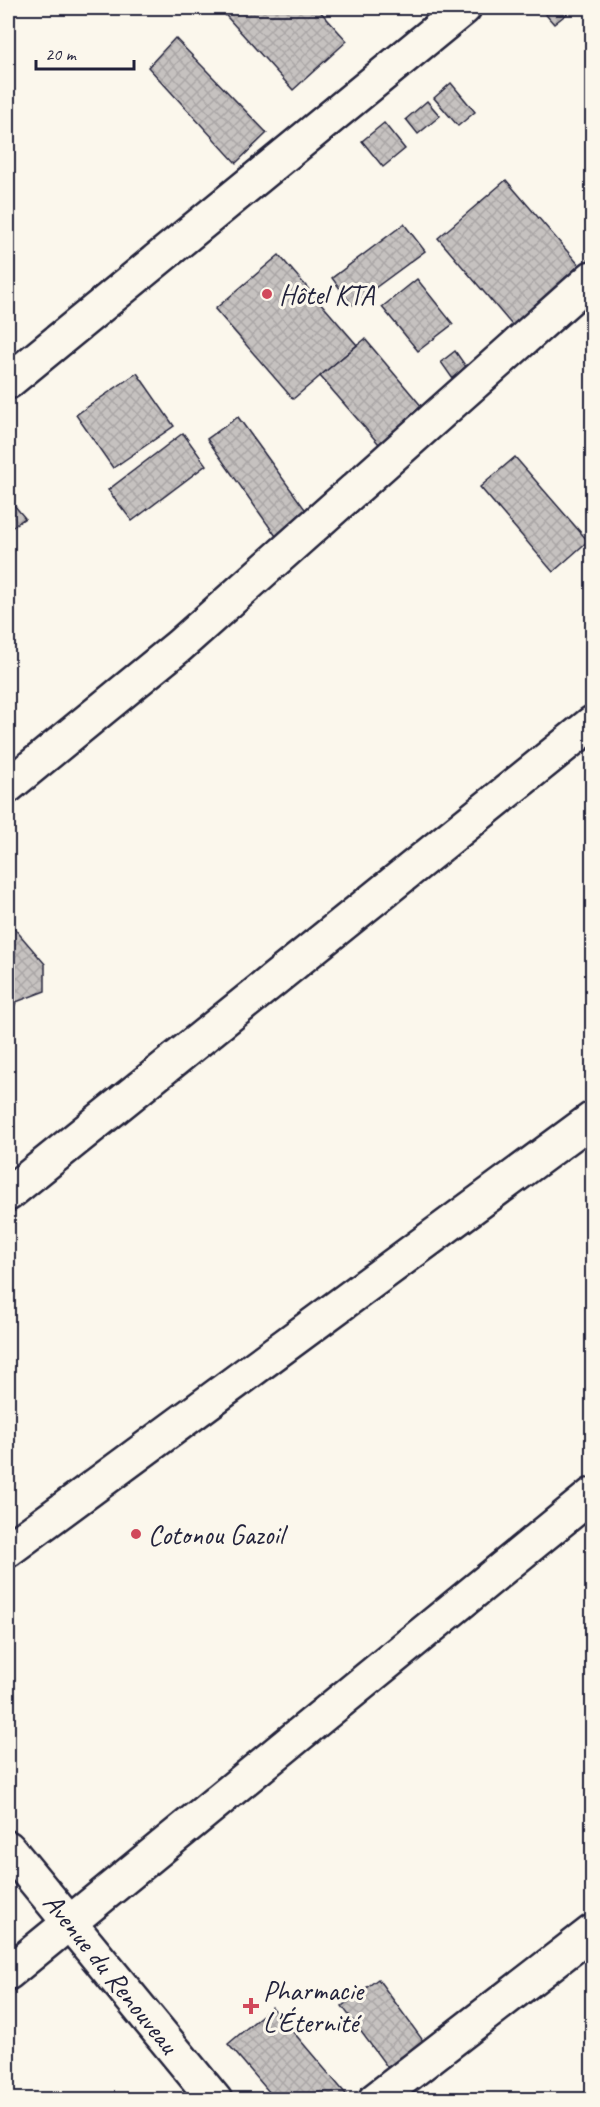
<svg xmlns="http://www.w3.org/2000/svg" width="600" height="2107" font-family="Caveat,sans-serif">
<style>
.building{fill:url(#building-cross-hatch);stroke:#22223b;stroke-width:1.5}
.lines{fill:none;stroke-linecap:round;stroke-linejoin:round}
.minor-casing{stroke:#22223b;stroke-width:38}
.secondary-casing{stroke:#22223b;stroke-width:38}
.minor{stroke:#fbf7ec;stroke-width:33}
.secondary{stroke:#fbf7ec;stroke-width:33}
.poi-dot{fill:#d1495b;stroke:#fbf7ec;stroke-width:2}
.labels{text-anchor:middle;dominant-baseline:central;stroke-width:6;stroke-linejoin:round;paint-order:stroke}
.poi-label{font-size:28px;fill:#22223b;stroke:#fbf7ec;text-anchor:start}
.street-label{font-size:28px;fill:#22223b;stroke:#fbf7ec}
</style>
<defs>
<pattern id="building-cross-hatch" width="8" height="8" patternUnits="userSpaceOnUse" patternTransform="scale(1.5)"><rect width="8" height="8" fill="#c6c2c0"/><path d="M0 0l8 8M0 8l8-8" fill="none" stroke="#aaa6a6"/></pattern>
</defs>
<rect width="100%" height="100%" fill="#fbf7ec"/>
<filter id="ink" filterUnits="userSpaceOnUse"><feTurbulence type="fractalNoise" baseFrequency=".0167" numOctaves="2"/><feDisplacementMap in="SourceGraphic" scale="12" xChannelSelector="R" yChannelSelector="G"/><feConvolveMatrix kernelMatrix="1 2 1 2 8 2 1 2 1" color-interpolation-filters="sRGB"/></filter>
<g filter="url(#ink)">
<g class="building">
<path d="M 219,8 L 317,8 L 347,41 L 293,90 Z"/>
<path d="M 540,8 L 574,8 L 554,24 Z"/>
<path d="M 175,38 L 267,133 L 236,163 L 148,67 Z"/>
<path d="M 451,83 L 475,112 L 458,126 L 434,98 Z"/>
<path d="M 427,101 L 440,116 L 418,134 L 406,119 Z"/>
<path d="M 384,123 L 405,149 L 383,167 L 362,141 Z"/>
<path d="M 506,180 L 586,273 L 517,331 L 438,238 Z"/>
<path d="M 404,224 L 425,251 L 352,305 L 332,278 Z"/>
<path d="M 279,255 L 357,345 L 293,399 L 215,309 Z"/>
<path d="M 417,279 L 453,324 L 418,351 L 382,307 Z"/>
<path d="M 365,339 L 428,414 L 385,451 L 320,376 Z"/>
<path d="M 455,351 L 469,371 L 455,382 L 441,362 Z"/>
<path d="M 137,373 L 174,426 L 113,468 L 76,415 Z"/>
<path d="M 238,417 L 310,516 L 278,539 L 207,439 Z"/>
<path d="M 183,433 L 206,465 L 132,521 L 108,490 Z"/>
<path d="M 515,457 L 588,541 L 553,572 L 480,487 Z"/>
<path d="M 8,498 L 25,518 L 8,530 Z"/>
<path d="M 8,921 L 45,964 L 45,991 L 16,1002 L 8,1023 Z"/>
<path d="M 378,1979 L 424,2042 L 388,2068 L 342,2006 Z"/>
<path d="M 272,2007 L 351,2100 L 276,2100 L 228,2044 Z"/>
</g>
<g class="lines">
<defs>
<g id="minor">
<path d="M 8,382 L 464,8"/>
<path d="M 8,786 L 179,646 L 592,278"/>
<path d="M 8,1194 L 592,723"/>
<path d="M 8,1550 L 592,1119"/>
<path d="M 8,1973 L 592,1495"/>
<path d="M 375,2100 L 592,1932"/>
</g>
<path id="secondary" d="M 8,1848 L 215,2100"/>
</defs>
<use href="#minor" class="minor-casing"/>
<use href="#secondary" class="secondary-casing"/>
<use href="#minor" class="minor"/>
<use href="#secondary" class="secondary"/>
</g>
</g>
<g class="poi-dot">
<circle cx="267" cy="294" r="6"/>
<circle cx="136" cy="1534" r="6"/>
<path d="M248 1997h6v6h6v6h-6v6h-6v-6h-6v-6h6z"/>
</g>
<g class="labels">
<g class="poi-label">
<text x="279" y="294">Hôtel KTA</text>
<text x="148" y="1534">Cotonou Gazoil</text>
<text x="263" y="1990">Pharmacie<tspan x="263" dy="32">L'Éternité</tspan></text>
</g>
<g class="street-label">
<text transform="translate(111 1973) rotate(51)">Avenue du Renouveau</text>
</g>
</g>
<rect width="600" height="2107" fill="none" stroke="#fbf7ec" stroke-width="30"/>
<rect x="15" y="15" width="570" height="2077" fill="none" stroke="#22223b" stroke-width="2" filter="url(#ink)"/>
<path d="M36 60v9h98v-9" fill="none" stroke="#22223b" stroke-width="3"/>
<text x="45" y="60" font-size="18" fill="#22223b" stroke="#fbf7ec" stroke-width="4.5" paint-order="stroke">20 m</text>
</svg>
